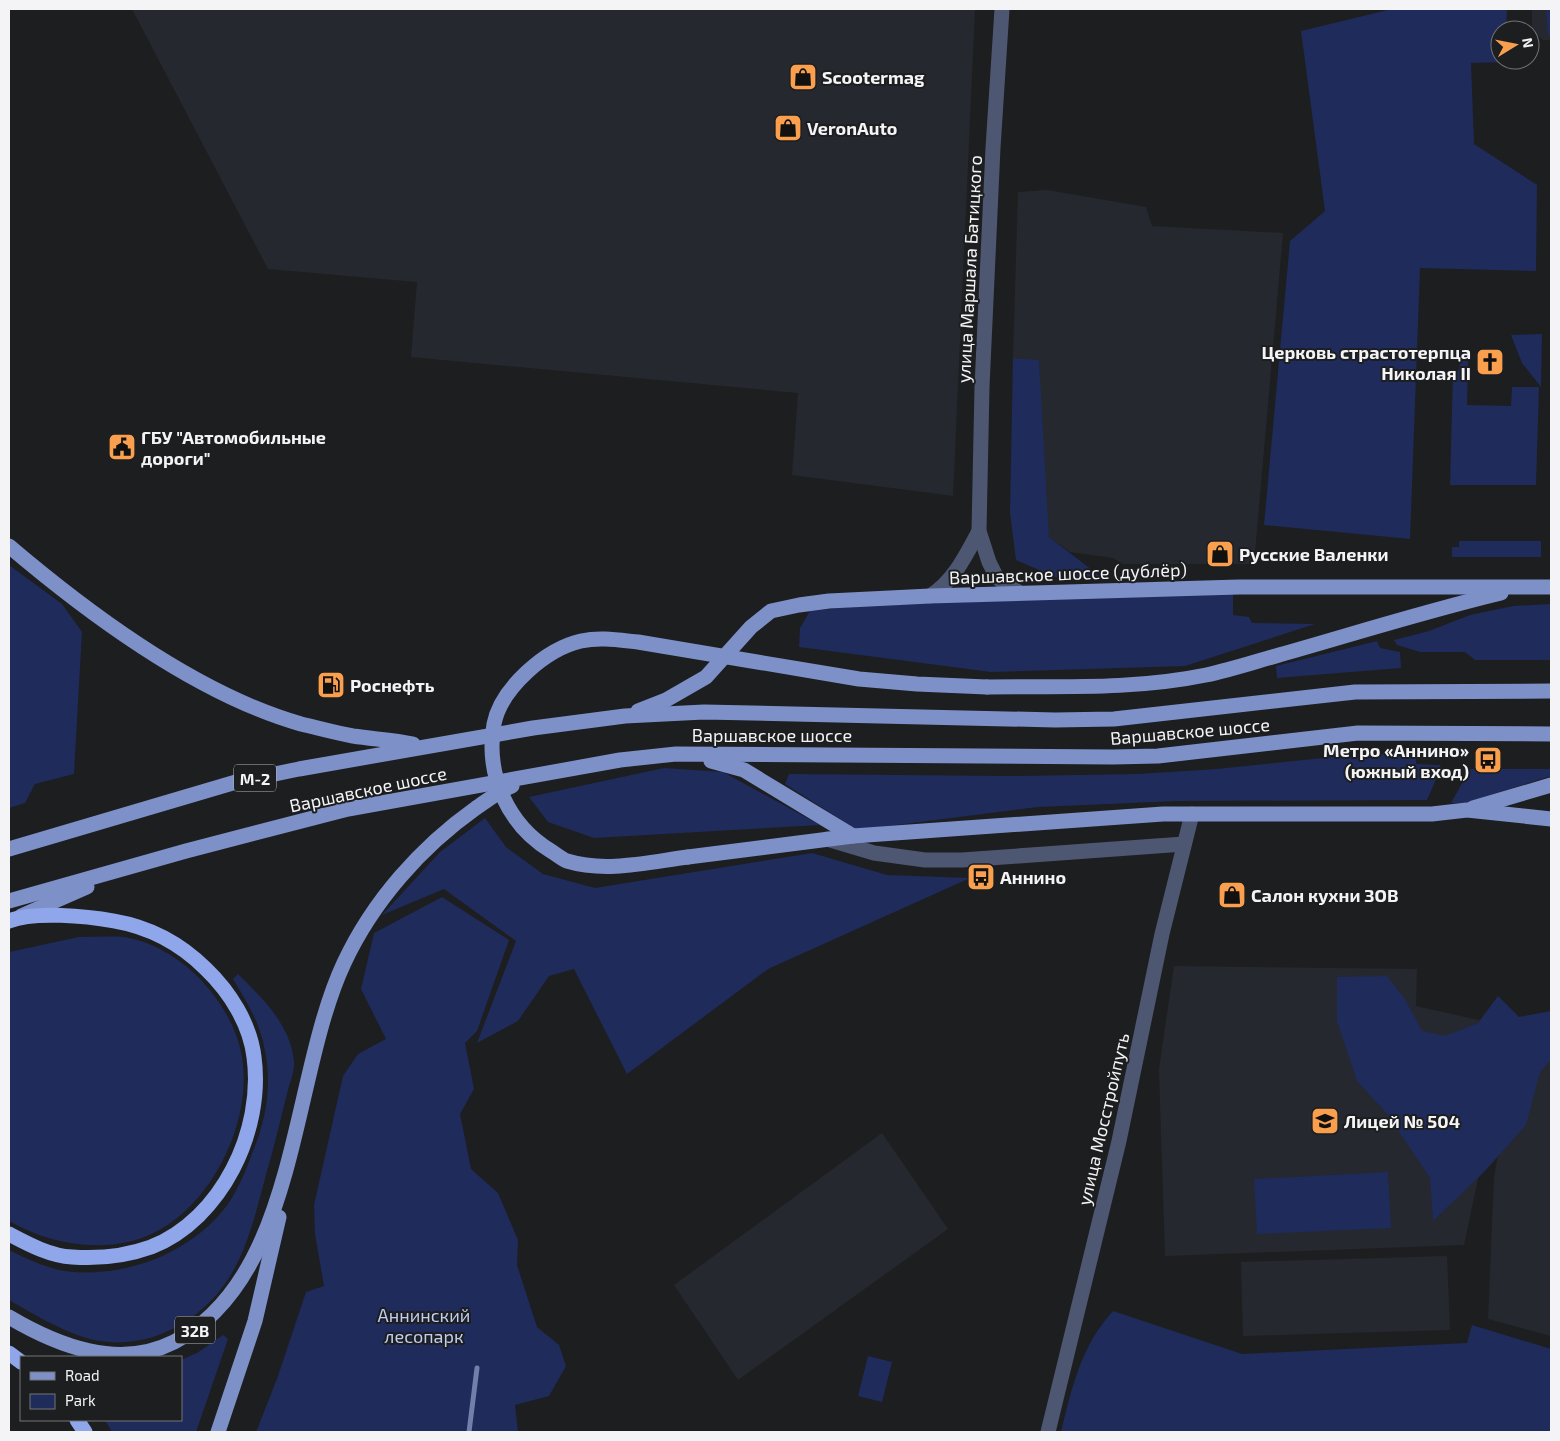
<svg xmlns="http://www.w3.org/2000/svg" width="1560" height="1441" font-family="'Exo 2',sans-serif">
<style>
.built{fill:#25282f}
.green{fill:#1f2b5a}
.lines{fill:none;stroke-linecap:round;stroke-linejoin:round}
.stream{stroke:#737eaa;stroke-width:5}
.minor{stroke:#4e5772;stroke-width:15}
.major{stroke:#7d90c8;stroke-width:15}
.highway{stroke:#90a6ea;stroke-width:15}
.major-bridge{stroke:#7d90c8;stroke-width:15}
.labels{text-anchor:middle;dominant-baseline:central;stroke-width:4;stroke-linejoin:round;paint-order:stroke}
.shield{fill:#1d1e20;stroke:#b4b4b6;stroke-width:1}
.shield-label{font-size:16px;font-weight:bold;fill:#f4f4f6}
.poi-label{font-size:18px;font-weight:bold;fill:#f4f4f6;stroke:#1d1e20;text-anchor:start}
.street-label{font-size:18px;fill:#f4f4f6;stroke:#1d1e20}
.park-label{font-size:18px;fill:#c0cdf1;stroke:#1d1e20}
</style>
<rect width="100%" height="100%" fill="#1d1e20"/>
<g class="built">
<path d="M 132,9 L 975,9 L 953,496 L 792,475 L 798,393 L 411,357 L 417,282 L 268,269 Z"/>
<path d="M 1532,9 L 1551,9 L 1551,40 L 1543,40 L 1532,31 Z"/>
<path d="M 1047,190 L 1146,207 L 1152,226 L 1283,233 L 1254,564 L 1123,564 L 1113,558 L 1070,552 L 1049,537 L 1043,478 L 1039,361 L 1013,358 L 1018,192 Z"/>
<path d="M 1174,966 L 1417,969 L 1416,1006 L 1510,1027 L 1464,1245 L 1165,1256 L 1159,1069 Z"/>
<path d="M 1521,1028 L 1551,1031 L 1551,1336 L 1488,1319 L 1494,1177 Z"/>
<path d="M 882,1133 L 948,1229 L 738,1380 L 674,1285 Z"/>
<path d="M 1447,1256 L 1450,1330 L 1243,1336 L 1241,1262 Z"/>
</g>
<g class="green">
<path d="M 1392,9 L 1507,9 L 1506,30 L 1500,30 L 1500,60 L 1506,62 L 1471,63 L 1474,144 L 1537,185 L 1536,271 L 1420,268 L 1410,539 L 1264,525 L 1290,241 L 1325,211 L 1301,31 Z"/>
<path d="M 1546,9 L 1551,9 L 1551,35 L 1548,35 Z"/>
<path d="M 1542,334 L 1541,387 L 1522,363 L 1511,335 Z"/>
<path d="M 1013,358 L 1039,360 L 1049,537 L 1105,580 L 1062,580 L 1016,560 L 1010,513 Z"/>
<path d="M 1461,361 L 1468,361 L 1467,405 L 1511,406 L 1512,387 L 1539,387 L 1536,485 L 1450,485 L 1453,371 L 1458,371 Z"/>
<path d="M 1459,541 L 1541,541 L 1541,557 L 1452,557 L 1452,547 L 1459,547 Z"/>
<path d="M 9,565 L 62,604 L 82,632 L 74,774 L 35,784 L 25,803 L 9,808 Z"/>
<path d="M 1233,593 L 1233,615 L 1249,617 L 1252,623 L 1315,624 L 1185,666 L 991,672 L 799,647 L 800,628 L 810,611 L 858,606 Z"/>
<path d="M 1551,604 L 1551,660 L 1475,660 L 1465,652 L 1420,652 L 1397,645 L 1394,640 L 1429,631 L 1470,615 L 1513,606 Z"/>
<path d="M 1377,641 L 1380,648 L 1400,652 L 1401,668 L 1277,678 L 1276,666 Z"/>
<path d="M 1416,752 L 1416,764 L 1440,765 L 1441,768 L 1427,800 L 1178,801 L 1038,807 L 857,830 L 785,784 L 789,774 L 1009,776 L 1138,774 L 1217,769 L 1333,757 Z"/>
<path d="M 1550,753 L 1551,776 L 1465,803 L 1451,803 L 1470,769 L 1550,769 Z"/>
<path d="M 664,768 L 723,772 L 820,825 L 594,838 L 548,822 L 529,797 Z"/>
<path d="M 485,818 L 506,847 L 543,874 L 595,888 L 812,853 L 887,875 L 970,878 L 768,969 L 627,1074 L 574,969 L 549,976 L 518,1021 L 477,1043 L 516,941 L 444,889 L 382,915 L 440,852 Z"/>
<path d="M 442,897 L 509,940 L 477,1031 L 465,1043 L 474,1089 L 460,1114 L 471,1169 L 498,1193 L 518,1240 L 517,1265 L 537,1327 L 559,1345 L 566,1366 L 549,1396 L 515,1405 L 518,1432 L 256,1432 L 277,1379 L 306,1292 L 324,1286 L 315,1234 L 314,1205 L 343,1076 L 358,1054 L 386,1039 L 361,989 L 374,933 Z"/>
<path d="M 79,937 C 94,937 110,936 124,937 C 152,941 181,959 199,978 C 220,1000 237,1027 242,1057 C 253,1123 210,1210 147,1236 C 102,1254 49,1244 9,1221 L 9,952 Z"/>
<path d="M 238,974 C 263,999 290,1024 294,1061 C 295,1070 290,1082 288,1090 C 281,1117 275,1144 267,1171 C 258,1204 250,1241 233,1271 C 204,1323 142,1356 83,1337 C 57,1328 33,1314 9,1300 L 9,1250 C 29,1260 50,1270 73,1272 C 126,1276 184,1255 220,1214 C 236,1196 245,1173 253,1151 C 266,1120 272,1085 265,1051 C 261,1025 247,1002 233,979 Z"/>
<path d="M 1387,976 L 1405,999 L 1422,1031 L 1445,1036 L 1478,1023 L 1498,996 L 1519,1017 L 1551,1011 L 1551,1060 L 1540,1072 L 1526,1125 L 1484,1172 L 1433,1221 L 1430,1178 L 1387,1114 L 1357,1081 L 1337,1021 L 1337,977 Z"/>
<path d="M 1388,1172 L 1391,1228 L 1257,1234 L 1254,1179 Z"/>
<path d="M 1113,1311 L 1242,1354 L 1467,1343 L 1472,1325 L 1551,1349 L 1551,1432 L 1061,1432 C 1072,1387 1081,1346 1113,1311 Z"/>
<path d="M 223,1335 L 228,1339 L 196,1432 L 112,1432 L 105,1420 L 181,1420 L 181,1360 L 197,1353 Z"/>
<path d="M 868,1356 L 892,1362 L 882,1402 L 858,1396 Z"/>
</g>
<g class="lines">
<path class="stream" d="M 469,1432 L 477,1368"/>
<g class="minor">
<path d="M 1002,9 L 993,148 L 982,387 L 979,531 L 989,562 L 997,578 L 1020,593"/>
<path d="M 930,596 C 954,581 966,555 979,531"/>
<path d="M 827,839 L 874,853 L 925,860 L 962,860 L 1184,844"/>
<path d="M 1048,1432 L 1119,1141 L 1162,934 L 1192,814"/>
</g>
<g class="major">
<path d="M 9,546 C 89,614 199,695 301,724 C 318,728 336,733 353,736 C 373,739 393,740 413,744"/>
<path d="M 987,687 C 1059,686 1134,690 1206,675 C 1230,670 1254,662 1279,655 C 1353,634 1426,611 1501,593"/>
<path d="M 638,711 L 666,700 L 706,677 L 751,627 L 771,611 L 799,605 L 829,601 L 930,596 L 1239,587 L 1551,587"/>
<path d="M 711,761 L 744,770 L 853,836"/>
<path d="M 1473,808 L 1551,785"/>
<path d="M 9,849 L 236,782 L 299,769 L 533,728 L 625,716 L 704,712 L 1055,720 L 1114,719 L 1355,692 L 1551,691"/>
<path d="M 688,857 L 853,836 L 1163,814 L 1432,814 L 1467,810 L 1551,819"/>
<path d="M 9,901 L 186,851 L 348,809 L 620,760 L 676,754 L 1113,757 L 1158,756 L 1358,733 L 1551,734"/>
<path d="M 21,916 L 87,887"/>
<path d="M 9,1317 C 58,1346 119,1370 174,1342 C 299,1277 290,1078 344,963 C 373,901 421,847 476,808 C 488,800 499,791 512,786"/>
<path d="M 218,1432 L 255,1321 L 279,1217"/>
</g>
<g class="highway">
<path d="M 9,921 C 34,911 87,916 114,921 C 149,927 181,944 206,969 C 230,992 250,1024 254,1057 C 264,1130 222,1219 151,1247 C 126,1256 99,1259 72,1257 C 50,1256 28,1244 9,1234"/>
<path d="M 9,1353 L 21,1362"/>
<path d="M 77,1420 L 85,1432"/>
</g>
<path class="major-bridge" d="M 688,857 C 649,862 606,873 567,861 C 562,859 556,854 551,851 C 508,825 485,775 494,724 C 501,688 546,649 581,641 C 600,637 618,640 638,642 L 859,679 L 917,684 L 987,687"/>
</g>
<defs>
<symbol id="shop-square" viewBox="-11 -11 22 22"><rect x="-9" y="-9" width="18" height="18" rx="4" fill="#fa9f4e" stroke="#1d1e20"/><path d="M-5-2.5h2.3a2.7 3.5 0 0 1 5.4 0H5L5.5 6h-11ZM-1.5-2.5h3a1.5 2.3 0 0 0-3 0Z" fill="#111"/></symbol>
<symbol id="church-square" viewBox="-11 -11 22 22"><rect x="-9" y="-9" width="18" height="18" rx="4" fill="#fa9f4e" stroke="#1d1e20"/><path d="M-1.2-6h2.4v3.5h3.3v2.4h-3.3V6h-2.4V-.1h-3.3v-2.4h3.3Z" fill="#111"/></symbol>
<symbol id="civic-square" viewBox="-11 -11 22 22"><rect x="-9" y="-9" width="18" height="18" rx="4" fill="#fa9f4e" stroke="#1d1e20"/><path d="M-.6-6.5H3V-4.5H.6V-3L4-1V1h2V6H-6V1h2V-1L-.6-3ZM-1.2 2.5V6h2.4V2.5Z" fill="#111"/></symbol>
<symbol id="fuel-square" viewBox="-11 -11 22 22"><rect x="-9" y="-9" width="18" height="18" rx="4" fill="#fa9f4e" stroke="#1d1e20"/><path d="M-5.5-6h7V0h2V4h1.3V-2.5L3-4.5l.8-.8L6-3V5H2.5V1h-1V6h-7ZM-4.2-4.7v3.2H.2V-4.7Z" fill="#111"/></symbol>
<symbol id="bus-square" viewBox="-11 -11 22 22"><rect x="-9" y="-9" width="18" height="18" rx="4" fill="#fa9f4e" stroke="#1d1e20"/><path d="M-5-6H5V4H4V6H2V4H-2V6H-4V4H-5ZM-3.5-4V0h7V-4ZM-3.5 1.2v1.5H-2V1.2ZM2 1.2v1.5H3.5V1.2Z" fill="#111"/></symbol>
<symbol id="school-square" viewBox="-11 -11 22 22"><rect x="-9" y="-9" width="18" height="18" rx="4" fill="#fa9f4e" stroke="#1d1e20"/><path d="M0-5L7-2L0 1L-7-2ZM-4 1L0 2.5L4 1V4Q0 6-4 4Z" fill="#111"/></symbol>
</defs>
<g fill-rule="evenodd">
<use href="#shop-square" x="787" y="61" width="32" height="32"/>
<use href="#shop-square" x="772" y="112" width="32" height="32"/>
<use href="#church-square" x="1474" y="346" width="32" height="32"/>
<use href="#civic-square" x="106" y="431" width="32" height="32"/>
<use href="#shop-square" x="1204" y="538" width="32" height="32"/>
<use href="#fuel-square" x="315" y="669" width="32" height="32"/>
<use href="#bus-square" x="1472" y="744" width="32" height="32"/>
<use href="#bus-square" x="965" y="861" width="32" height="32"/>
<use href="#shop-square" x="1216" y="879" width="32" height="32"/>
<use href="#school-square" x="1309" y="1105" width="32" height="32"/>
</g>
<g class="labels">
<g class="shield">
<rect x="234" y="764.5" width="42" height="27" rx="4"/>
<rect x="175" y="1316.5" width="40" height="27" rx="4"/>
</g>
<g class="shield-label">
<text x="255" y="778">М-2</text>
<text x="195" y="1330">32B</text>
</g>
<g class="poi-label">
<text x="822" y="77">Scootermag</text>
<text x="807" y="128">VeronAuto</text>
<text x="1471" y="352" text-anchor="end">Церковь страстотерпца<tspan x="1471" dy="21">Николая II</tspan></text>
<text x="141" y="437">ГБУ "Автомобильные<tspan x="141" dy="21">дороги"</tspan></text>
<text x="1239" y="554">Русские Валенки</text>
<text x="350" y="685">Роснефть</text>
<text x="1469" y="750" text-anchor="end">Метро «Аннино»<tspan x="1469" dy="21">(южный вход)</tspan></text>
<text x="1000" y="877">Аннино</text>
<text x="1251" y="895">Салон кухни ЗОВ</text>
<text x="1344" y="1121">Лицей № 504</text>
</g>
<g class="street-label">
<text transform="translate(969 269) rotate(-87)">улица Маршала Батицкого</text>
<text transform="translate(1068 573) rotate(-2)">Варшавское шоссе (дублёр)</text>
<text transform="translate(1190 731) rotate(-5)">Варшавское шоссе</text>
<text x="772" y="735">Варшавское шоссе</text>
<text transform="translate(368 789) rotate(-12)">Варшавское шоссе</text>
<text transform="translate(1103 1119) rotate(-77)">улица Мосстройпуть</text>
</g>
<g class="park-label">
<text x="424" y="1315">Аннинский<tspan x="424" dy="21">лесопарк</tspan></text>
</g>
</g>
<rect width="1560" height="1441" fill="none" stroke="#f4f4f6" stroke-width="20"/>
<rect x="20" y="1356" width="162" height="65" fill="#1d1e20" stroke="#737476"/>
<rect x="30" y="1372" width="25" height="8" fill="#7d90c8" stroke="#737476"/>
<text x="65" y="1381" font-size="15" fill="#f4f4f6">Road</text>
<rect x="30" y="1394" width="25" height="15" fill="#1f2b5a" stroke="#737476"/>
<text x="65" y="1406" font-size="15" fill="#f4f4f6">Park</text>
<g transform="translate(1515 45) rotate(80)"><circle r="24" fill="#1d1e20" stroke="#737476"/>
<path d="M0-4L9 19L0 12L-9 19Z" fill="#fa9f4e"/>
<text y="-8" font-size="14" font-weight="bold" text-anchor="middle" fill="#f4f4f6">N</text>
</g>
</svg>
